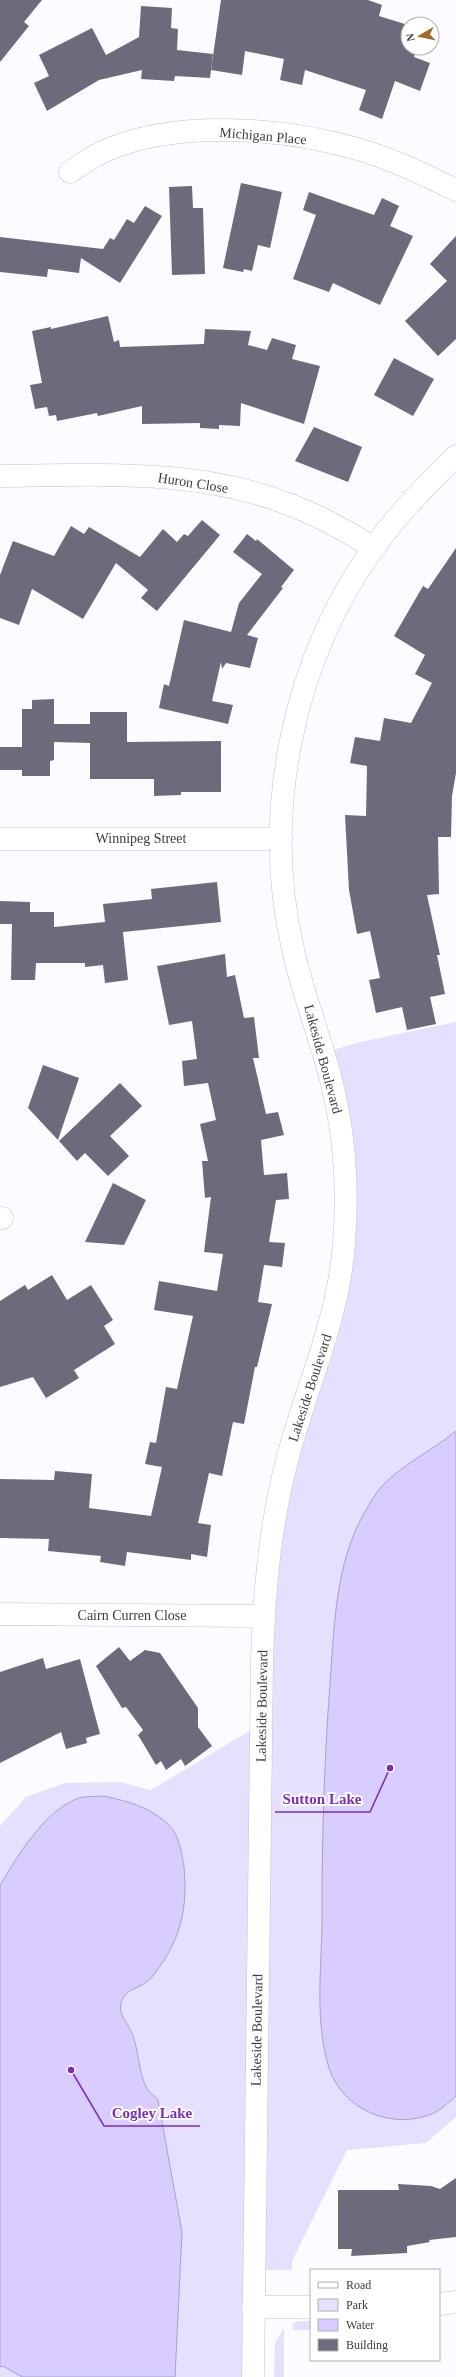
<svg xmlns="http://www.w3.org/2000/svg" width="456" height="2377" font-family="'Times New Roman',serif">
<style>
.green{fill:#e5e0fd}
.water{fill:#d8cdfe;stroke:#a9a1c6}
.building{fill:#6e6a7b}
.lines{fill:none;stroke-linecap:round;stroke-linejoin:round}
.street-casing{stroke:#c4c1d3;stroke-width:23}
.street{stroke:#fff;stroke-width:22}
.labels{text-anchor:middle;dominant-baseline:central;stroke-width:4;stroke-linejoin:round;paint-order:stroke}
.street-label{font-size:14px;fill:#3c3a42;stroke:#fff}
.leader{fill:none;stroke:#7b2cbf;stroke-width:1.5}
.callout-dot{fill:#7b2cbf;stroke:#fff;stroke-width:1.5}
.callout-label{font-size:15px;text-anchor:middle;font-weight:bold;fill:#7b2cbf;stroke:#fff;stroke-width:4;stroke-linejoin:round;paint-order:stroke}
</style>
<rect width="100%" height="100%" fill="#fcfbff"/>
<g class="green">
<path d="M 456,1022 L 456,2117 L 426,2143 L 347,2150 L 292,2261 L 292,2270 L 254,2270 L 253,2377 L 0,2377 L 0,1826 L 26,1797 L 65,1783 L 120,1782 L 151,1790 L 261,1724 L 263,1616 L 344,1242 L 323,1053 L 360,1042 Z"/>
<path d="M 299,2321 L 311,2321 L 311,2330 L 293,2330 L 293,2323 Z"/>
<path d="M 284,2328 L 284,2377 L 274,2377 L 275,2343 Z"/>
</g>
<g class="water">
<path d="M 456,1431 L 456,2096 C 449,2102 441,2110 432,2114 C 391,2130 343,2110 329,2068 C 314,2018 322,1968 322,1917 C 322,1839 324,1762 330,1684 C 334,1630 335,1576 357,1527 C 364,1513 374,1494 384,1484 C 405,1463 433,1450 456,1431 Z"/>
<path d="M 103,1796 C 128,1801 157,1809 173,1830 C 180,1840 182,1855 184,1867 C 188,1911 180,1942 152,1977 C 144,1988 127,1987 122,2000 C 117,2014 126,2020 131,2031 C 139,2048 138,2072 147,2089 C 150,2093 155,2096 158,2100 L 182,2232 L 175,2377 L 22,2377 L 3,2366 L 0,2367 L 0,1886 C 16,1857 46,1809 79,1798 C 86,1796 96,1797 103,1796 Z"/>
</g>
<g class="building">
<path d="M 0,0 L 42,0 L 24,22 L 29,26 L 0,62 Z"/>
<path d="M 221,0 L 368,0 L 382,5 L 379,16 L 408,25 L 408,48 L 417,48 L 414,57 L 430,63 L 420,91 L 395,81 L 382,119 L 359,110 L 366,90 L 305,70 L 302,85 L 280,80 L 284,59 L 245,51 L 242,75 L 211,70 Z"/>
<path d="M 141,6 L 172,8 L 171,28 L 178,29 L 177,50 L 213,54 L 210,78 L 175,76 L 174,81 L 141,79 L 142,70 L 99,80 L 47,111 L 34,83 L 49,76 L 39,55 L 92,28 L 106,55 L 139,37 Z"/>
<path d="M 241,183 L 282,192 L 270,248 L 258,245 L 252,271 L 244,269 L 243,272 L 223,268 Z"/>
<path d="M 192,186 L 193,208 L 203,208 L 205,274 L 172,275 L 169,187 Z"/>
<path d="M 309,192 L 374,215 L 382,198 L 399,206 L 390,226 L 413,236 L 380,305 L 333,283 L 329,292 L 293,279 L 316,215 L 303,210 Z"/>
<path d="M 145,206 L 162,216 L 120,283 L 81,258 L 79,273 L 48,269 L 47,277 L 0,272 L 0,237 L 103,249 L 110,238 L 114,240 L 127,219 L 134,223 Z"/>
<path d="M 456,236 L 456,339 L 438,356 L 405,321 L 447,281 L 430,264 Z"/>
<path d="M 108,316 L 114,342 L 119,340 L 120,347 L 204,344 L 205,329 L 251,331 L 248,345 L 267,350 L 272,338 L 296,345 L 292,359 L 320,366 L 304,424 L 241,403 L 240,426 L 219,425 L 219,429 L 200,428 L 200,423 L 142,424 L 142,406 L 98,416 L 97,413 L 57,421 L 56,415 L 49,416 L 47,407 L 35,409 L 30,385 L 42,383 L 32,331 L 51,327 L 51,329 Z"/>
<path d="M 394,358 L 434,379 L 413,416 L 374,395 Z"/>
<path d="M 314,427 L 362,447 L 348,482 L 295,461 Z"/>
<path d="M 202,520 L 220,535 L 157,611 L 141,598 L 148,590 L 116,563 L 83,619 L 32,589 L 19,625 L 0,618 L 0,575 L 13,541 L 54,556 L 71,526 L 84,534 L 89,527 L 140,557 L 163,529 L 177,542 L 184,534 L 188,536 Z"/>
<path d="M 247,534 L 256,541 L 257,539 L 294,570 L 281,587 L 283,588 L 247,635 L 258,638 L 250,668 L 226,663 L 222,669 L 221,662 L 212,701 L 233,705 L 228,724 L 159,708 L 164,684 L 169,686 L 184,620 L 231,632 L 239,603 L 262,574 L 233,552 Z"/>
<path d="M 456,548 L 456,773 L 452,796 L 451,837 L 438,837 L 439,894 L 427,895 L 440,955 L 437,955 L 445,994 L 430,997 L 436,1024 L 407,1030 L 402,1007 L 376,1013 L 369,980 L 380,978 L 370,931 L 357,934 L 349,890 L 345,815 L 366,816 L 367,766 L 350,763 L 355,737 L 380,741 L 384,718 L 411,723 L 432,683 L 415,674 L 425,655 L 394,636 L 423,586 L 428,589 Z"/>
<path d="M 54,699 L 54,724 L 90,724 L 90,712 L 127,712 L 127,742 L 221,741 L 221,792 L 181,792 L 181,795 L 154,796 L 154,779 L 90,779 L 90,743 L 54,742 L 54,760 L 50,761 L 50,776 L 22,776 L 22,770 L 0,770 L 0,747 L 22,747 L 22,709 L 32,709 L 32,700 Z"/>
<path d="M 217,882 L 221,922 L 123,932 L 128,980 L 105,983 L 103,965 L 85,967 L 85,963 L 36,963 L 35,980 L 11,980 L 12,924 L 0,924 L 0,901 L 30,902 L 30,912 L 54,912 L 54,927 L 105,922 L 103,904 L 152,899 L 151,889 Z"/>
<path d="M 225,954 L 227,977 L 235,975 L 244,1018 L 254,1017 L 259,1058 L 253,1058 L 266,1114 L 278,1112 L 284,1135 L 261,1140 L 264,1175 L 287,1173 L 289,1199 L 276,1200 L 269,1242 L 285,1243 L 282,1267 L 264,1265 L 258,1302 L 272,1304 L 257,1367 L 255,1367 L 244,1424 L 233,1422 L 222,1476 L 209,1473 L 198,1523 L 211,1525 L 207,1557 L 191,1554 L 191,1560 L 127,1552 L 125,1566 L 100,1562 L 101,1556 L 48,1551 L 49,1539 L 0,1538 L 0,1479 L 54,1480 L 55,1471 L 92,1474 L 89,1508 L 151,1516 L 162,1467 L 145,1464 L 150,1442 L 156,1443 L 166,1387 L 177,1389 L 193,1316 L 154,1310 L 159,1281 L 217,1291 L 223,1254 L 204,1252 L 211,1197 L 205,1198 L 202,1161 L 208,1161 L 200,1124 L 216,1120 L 208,1083 L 184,1086 L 182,1061 L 197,1059 L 192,1021 L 169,1025 L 157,966 Z"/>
<path d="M 43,1065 L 79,1078 L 58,1140 L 28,1108 Z"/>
<path d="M 120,1083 L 142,1106 L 110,1136 L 129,1156 L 108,1176 L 85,1153 L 77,1161 L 59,1141 Z"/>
<path d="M 113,1183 L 146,1200 L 124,1245 L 85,1242 Z"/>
<path d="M 52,1275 L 67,1300 L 91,1285 L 113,1320 L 104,1326 L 115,1344 L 74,1370 L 79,1378 L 46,1398 L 33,1377 L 0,1387 L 0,1301 L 25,1285 L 28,1290 Z"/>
<path d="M 119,1647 L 130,1661 L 145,1650 L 160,1653 L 198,1708 L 198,1727 L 212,1746 L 185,1766 L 181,1759 L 166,1770 L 161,1761 L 156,1765 L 138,1735 L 143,1730 L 126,1707 L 122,1708 L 96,1666 Z"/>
<path d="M 43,1658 L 46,1669 L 80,1659 L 100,1734 L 86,1738 L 87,1743 L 66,1749 L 61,1732 L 0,1763 L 0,1672 Z"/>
<path d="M 456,2178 L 456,2237 L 429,2240 L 430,2242 L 407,2246 L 407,2253 L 351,2256 L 352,2249 L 338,2249 L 338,2190 L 399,2190 L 398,2184 L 431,2186 L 440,2189 Z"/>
</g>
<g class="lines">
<defs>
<g id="street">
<path d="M 70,172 C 82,164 94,155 107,150 C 179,119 286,128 361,150 C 394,160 425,175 456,190"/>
<path d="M 0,476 C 97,475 201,468 293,506 C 322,517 348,532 374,548"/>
<path d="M 0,839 L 281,839"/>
<path d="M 0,1218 L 2,1218"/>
<path d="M 0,1614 L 263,1616"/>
<path d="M 439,2304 L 456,2302"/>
<path d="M 253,2307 L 311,2307"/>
<path d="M 253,2377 L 262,1662 C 264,1592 270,1522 289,1453 C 308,1383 339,1317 344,1243 C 348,1190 345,1136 332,1084 C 321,1039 303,995 293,949 C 261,813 293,659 375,546 C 399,513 427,484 456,456"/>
</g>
</defs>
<use href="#street" class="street-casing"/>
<use href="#street" class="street"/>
</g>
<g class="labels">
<g class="street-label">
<text transform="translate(263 136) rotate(5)">Michigan Place</text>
<text transform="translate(193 483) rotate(9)">Huron Close</text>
<text x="141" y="838">Winnipeg Street</text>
<text transform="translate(323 1059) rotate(75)">Lakeside Boulevard</text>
<text transform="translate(310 1388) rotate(-72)">Lakeside Boulevard</text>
<text x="132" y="1615">Cairn Curren Close</text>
<text transform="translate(262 1706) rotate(-89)">Lakeside Boulevard</text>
<text transform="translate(257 2030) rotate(-89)">Lakeside Boulevard</text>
</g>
</g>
<path class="leader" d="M390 1768L370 1812H275M71 2070L104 2126H200"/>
<g class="callout-dot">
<circle cx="390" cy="1768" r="4"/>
<circle cx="71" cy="2070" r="4"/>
</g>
<g class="callout-label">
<text x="322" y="1804">Sutton Lake</text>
<text x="152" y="2118">Cogley Lake</text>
</g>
<rect x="310" y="2269" width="130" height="92" fill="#ffffff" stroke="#b1b0b3"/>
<rect x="318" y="2282" width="20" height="6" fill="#ffffff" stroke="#b1b0b3"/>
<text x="346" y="2289" font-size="12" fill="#3c3a42">Road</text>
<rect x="318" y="2299" width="20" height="12" fill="#e5e0fd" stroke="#b1b0b3"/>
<text x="346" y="2309" font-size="12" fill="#3c3a42">Park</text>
<rect x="318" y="2319" width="20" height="12" fill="#d8cdfe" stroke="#b1b0b3"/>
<text x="346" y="2329" font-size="12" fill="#3c3a42">Water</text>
<rect x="318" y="2339" width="20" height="12" fill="#6e6a7b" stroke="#b1b0b3"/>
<text x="346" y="2349" font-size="12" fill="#3c3a42">Building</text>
<g transform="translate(420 36) rotate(261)"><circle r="19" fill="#ffffff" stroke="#b1b0b3"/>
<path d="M0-3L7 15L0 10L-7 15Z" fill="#a16a26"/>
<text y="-6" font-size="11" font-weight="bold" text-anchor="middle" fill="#3c3a42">N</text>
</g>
</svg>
